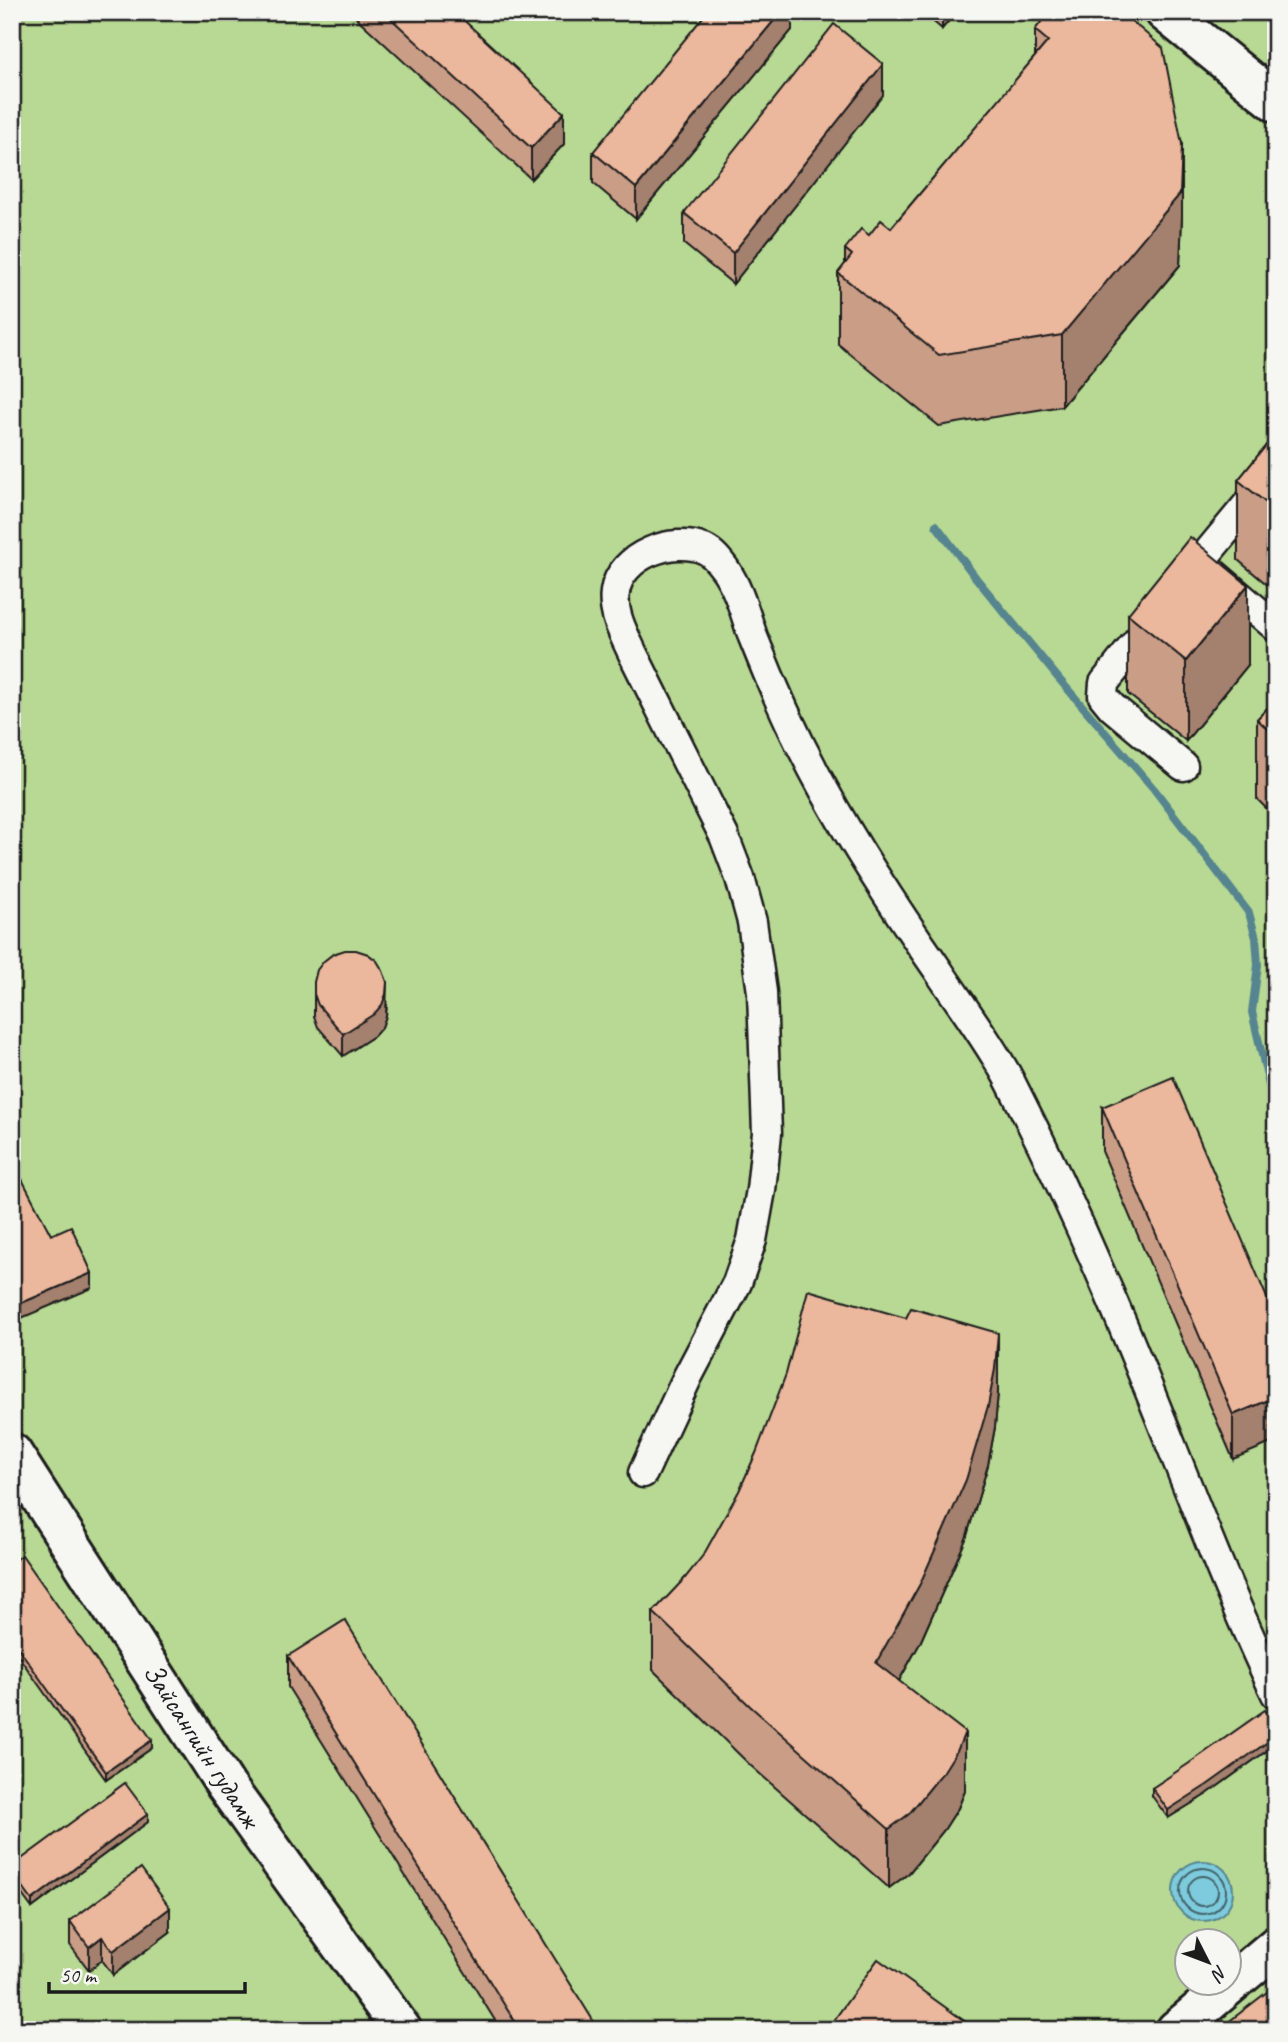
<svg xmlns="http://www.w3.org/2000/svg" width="1288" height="2042" font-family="Caveat,sans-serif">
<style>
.green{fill:#b7d993;stroke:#6a7a58;stroke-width:2;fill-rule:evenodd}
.water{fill:#7dcbdc;stroke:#56858f;stroke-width:2}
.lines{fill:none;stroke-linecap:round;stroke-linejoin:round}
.shore{stroke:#436269;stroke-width:2}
.stream{stroke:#56858f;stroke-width:8}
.minor-casing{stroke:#1c1c1c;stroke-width:33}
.primary-casing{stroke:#1c1c1c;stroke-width:44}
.minor{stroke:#f6f6f2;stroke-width:28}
.primary{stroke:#f6f6f2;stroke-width:38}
.wall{fill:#ca9d87;stroke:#1c1c1c;stroke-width:2}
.shaded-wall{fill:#a4806e;stroke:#1c1c1c;stroke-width:2}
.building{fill:#ebb79d;stroke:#1c1c1c;stroke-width:2}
.labels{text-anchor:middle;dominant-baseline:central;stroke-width:6;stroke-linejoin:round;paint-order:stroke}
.street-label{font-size:28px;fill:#1c1c1c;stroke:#f6f6f2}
</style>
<rect width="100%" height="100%" fill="#f4e9e1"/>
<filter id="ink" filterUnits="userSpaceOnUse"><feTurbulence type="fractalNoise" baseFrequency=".0143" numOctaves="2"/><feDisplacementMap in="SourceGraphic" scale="14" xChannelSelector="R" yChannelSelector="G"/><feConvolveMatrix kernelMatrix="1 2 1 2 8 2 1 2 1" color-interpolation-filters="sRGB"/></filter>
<g filter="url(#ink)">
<path class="green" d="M 12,12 L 1276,12 L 1276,2030 L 12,2030 ZM 1186,1940 L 1228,1940 L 1228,1982 L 1186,1982 Z"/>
<circle class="water" cx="1203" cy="1891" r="30"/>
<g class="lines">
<g class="shore">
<circle cx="1203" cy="1891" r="23"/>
<circle cx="1203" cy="1891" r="15"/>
</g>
<path class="stream" d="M 936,525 L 976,578 L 1059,679 L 1154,789 L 1249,913 L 1256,938 L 1258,965 L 1252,1012 L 1276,1115"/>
<defs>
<g id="minor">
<path d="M 1276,470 L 1200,562 L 1276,627"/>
<path d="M 1150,625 L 1104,683 L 1103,696 L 1112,707 L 1183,766"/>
<path d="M 643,1473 L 688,1376 L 737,1283 L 752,1240 L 761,1190 L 767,1133 L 762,992 L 752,922 L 740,878 L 724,836 L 633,654 C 624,635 612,613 615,592 C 620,555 673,536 704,549 C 713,553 719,561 725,569 C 739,589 745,614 753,637 C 773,688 797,741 824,790 C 858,852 897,911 938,970 C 961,1005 990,1043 1010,1081 C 1050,1159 1087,1240 1121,1321 C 1173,1445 1218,1572 1276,1694"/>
</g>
<g id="primary">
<path d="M 1165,12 L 1276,102"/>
<path d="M 12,1453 L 226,1786 L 402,2030"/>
<path d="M 1176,2030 L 1276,1946"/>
</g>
</defs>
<use href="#minor" class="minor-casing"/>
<use href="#primary" class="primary-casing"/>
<use href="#minor" class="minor"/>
<use href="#primary" class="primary"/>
</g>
<g class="wall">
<path d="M 350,12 L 455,12 L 564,144 L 531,179 Z"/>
<path d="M 792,12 L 792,30 L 636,219 L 593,183 L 593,152 Z"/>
<path d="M 922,12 L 956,12 L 942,29 Z"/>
<path d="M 1044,12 L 1121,12 L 1182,216 L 1180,265 L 1062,406 L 939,426 L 838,344 L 838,273 L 845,264 L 845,249 L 869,235 L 891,228 L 1035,57 L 1035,30 L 1044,18 Z"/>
<path d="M 883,95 L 733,284 L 684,244 L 684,213 Z"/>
<path d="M 1276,433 L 1276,592 L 1238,560 L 1238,480 Z"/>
<path d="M 1128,614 L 1248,665 L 1186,741 L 1128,694 Z"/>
<path d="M 1276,699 L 1276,818 L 1257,799 L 1257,719 Z"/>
<path d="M 314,982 L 387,1005 L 386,1016 L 382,1027 L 374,1036 L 343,1056 L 318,1027 L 314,1016 Z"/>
<path d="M 1102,1107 L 1276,1319 L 1233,1459 L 1102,1151 Z"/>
<path d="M 998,1392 L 995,1427 L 988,1465 L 966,1539 L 920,1643 L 899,1681 L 965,1791 L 958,1808 L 944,1830 L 909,1873 L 889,1888 L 750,1765 L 653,1670 L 653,1612 Z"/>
<path d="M 12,1562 L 152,1748 L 106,1780 L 12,1647 Z"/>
<path d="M 288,1656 L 599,2030 L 501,2030 L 288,1687 Z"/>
<path d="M 1276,1725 L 1276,1744 L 1207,1794 L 1168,1818 L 1152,1796 L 1152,1788 Z"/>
<path d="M 148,1822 L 32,1908 L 12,1881 L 12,1866 Z"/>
<path d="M 70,1921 L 170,1932 L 113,1975 L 102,1960 L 89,1970 L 70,1945 Z"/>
</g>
<g class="shaded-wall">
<path d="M 781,12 L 792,12 L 792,30 L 636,219 L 636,188 Z"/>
<path d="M 942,12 L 956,12 L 942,29 Z"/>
<path d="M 883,64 L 883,95 L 733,284 L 733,253 Z"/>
<path d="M 564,113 L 564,144 L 531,179 L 531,148 Z"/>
<path d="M 1182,144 L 1182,216 L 1180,265 L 1062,406 L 1062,335 Z"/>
<path d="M 1248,585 L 1248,665 L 1186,741 L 1186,661 Z"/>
<path d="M 387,982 L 386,1016 L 382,1027 L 374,1036 L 343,1056 L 343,1034 Z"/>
<path d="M 92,1273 L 92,1288 L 12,1322 L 12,1307 Z"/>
<path d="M 998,1333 L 998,1392 L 995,1427 L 988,1465 L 966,1539 L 920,1643 L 876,1722 L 876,1663 Z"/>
<path d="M 1276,1397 L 1276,1441 L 1233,1459 L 1233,1415 Z"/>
<path d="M 965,1732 L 965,1791 L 958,1808 L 944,1830 L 909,1873 L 889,1888 L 889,1829 Z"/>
<path d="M 1276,1736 L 1276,1744 L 1207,1794 L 1168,1818 L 1168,1810 Z"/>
<path d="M 152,1740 L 152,1748 L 106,1780 L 106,1772 Z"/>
<path d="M 148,1814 L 148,1822 L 32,1908 L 32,1900 Z"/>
<path d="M 170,1908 L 170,1932 L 113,1975 L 113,1951 Z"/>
<path d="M 102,1937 L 102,1960 L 89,1970 L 89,1947 Z"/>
</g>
<g class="building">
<path d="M 384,12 L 455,12 L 564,113 L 531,148 Z"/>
<path d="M 707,12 L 781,12 L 636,188 L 593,152 Z"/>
<path d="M 1049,12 L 1121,12 L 1163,48 L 1182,144 L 1180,194 L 1062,335 L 939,355 L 838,273 L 852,255 L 845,249 L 861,229 L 869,235 L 881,220 L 891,228 L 1048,41 L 1035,30 Z"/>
<path d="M 834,24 L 883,64 L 733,253 L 684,213 Z"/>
<path d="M 1276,433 L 1276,511 L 1238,480 Z"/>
<path d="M 1190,537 L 1248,585 L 1186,661 L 1128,614 Z"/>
<path d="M 1276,699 L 1276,737 L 1257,719 Z"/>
<path d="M 345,950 L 356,950 L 368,954 L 377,961 L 383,971 L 387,982 L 386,994 L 382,1005 L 374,1014 L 343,1034 L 318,1005 L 314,994 L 314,982 L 317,970 L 324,961 L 333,954 Z"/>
<path d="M 1173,1077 L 1276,1319 L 1276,1397 L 1233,1415 L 1102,1107 Z"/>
<path d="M 12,1160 L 51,1235 L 71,1226 L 92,1273 L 12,1307 Z"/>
<path d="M 808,1290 L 906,1318 L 911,1308 L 998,1333 L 995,1369 L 988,1406 L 966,1480 L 920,1584 L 876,1663 L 965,1732 L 958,1749 L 944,1771 L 909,1814 L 889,1829 L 750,1706 L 653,1612 L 685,1578 L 704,1554 L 739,1491 L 756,1453 L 786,1374 Z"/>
<path d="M 22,1555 L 152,1740 L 106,1772 L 12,1639 L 12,1562 Z"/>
<path d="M 345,1620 L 599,2030 L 520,2030 L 288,1656 Z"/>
<path d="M 1265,1710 L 1276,1725 L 1276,1736 L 1207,1785 L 1168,1810 L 1152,1788 L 1188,1764 Z"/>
<path d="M 125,1783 L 148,1814 L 32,1900 L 12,1873 L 12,1866 Z"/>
<path d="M 141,1868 L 170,1908 L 113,1951 L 102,1937 L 89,1947 L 70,1921 Z"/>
<path d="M 878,1959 L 977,2030 L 826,2030 L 829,2027 Z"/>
<path d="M 1276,1985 L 1276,2030 L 1218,2030 Z"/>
</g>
</g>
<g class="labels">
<g class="street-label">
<text transform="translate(202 1745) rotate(57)">Зайсангийн гудамж</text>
</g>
</g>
<rect width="1288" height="2042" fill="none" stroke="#f6f6f2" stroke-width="42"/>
<rect x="21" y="21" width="1246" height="2000" fill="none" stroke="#1c1c1c" stroke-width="2.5" filter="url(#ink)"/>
<g transform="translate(1208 1962) rotate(132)"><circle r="33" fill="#f6f6f2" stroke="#9f9f9c" stroke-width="2"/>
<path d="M0-5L12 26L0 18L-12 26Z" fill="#1c1c1c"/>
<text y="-10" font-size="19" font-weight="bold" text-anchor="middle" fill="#1c1c1c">N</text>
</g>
<path d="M49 1982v10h196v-10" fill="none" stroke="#1c1c1c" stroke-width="3.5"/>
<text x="60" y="1982" font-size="21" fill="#1c1c1c" stroke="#f6f6f2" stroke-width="5" paint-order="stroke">50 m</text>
</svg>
